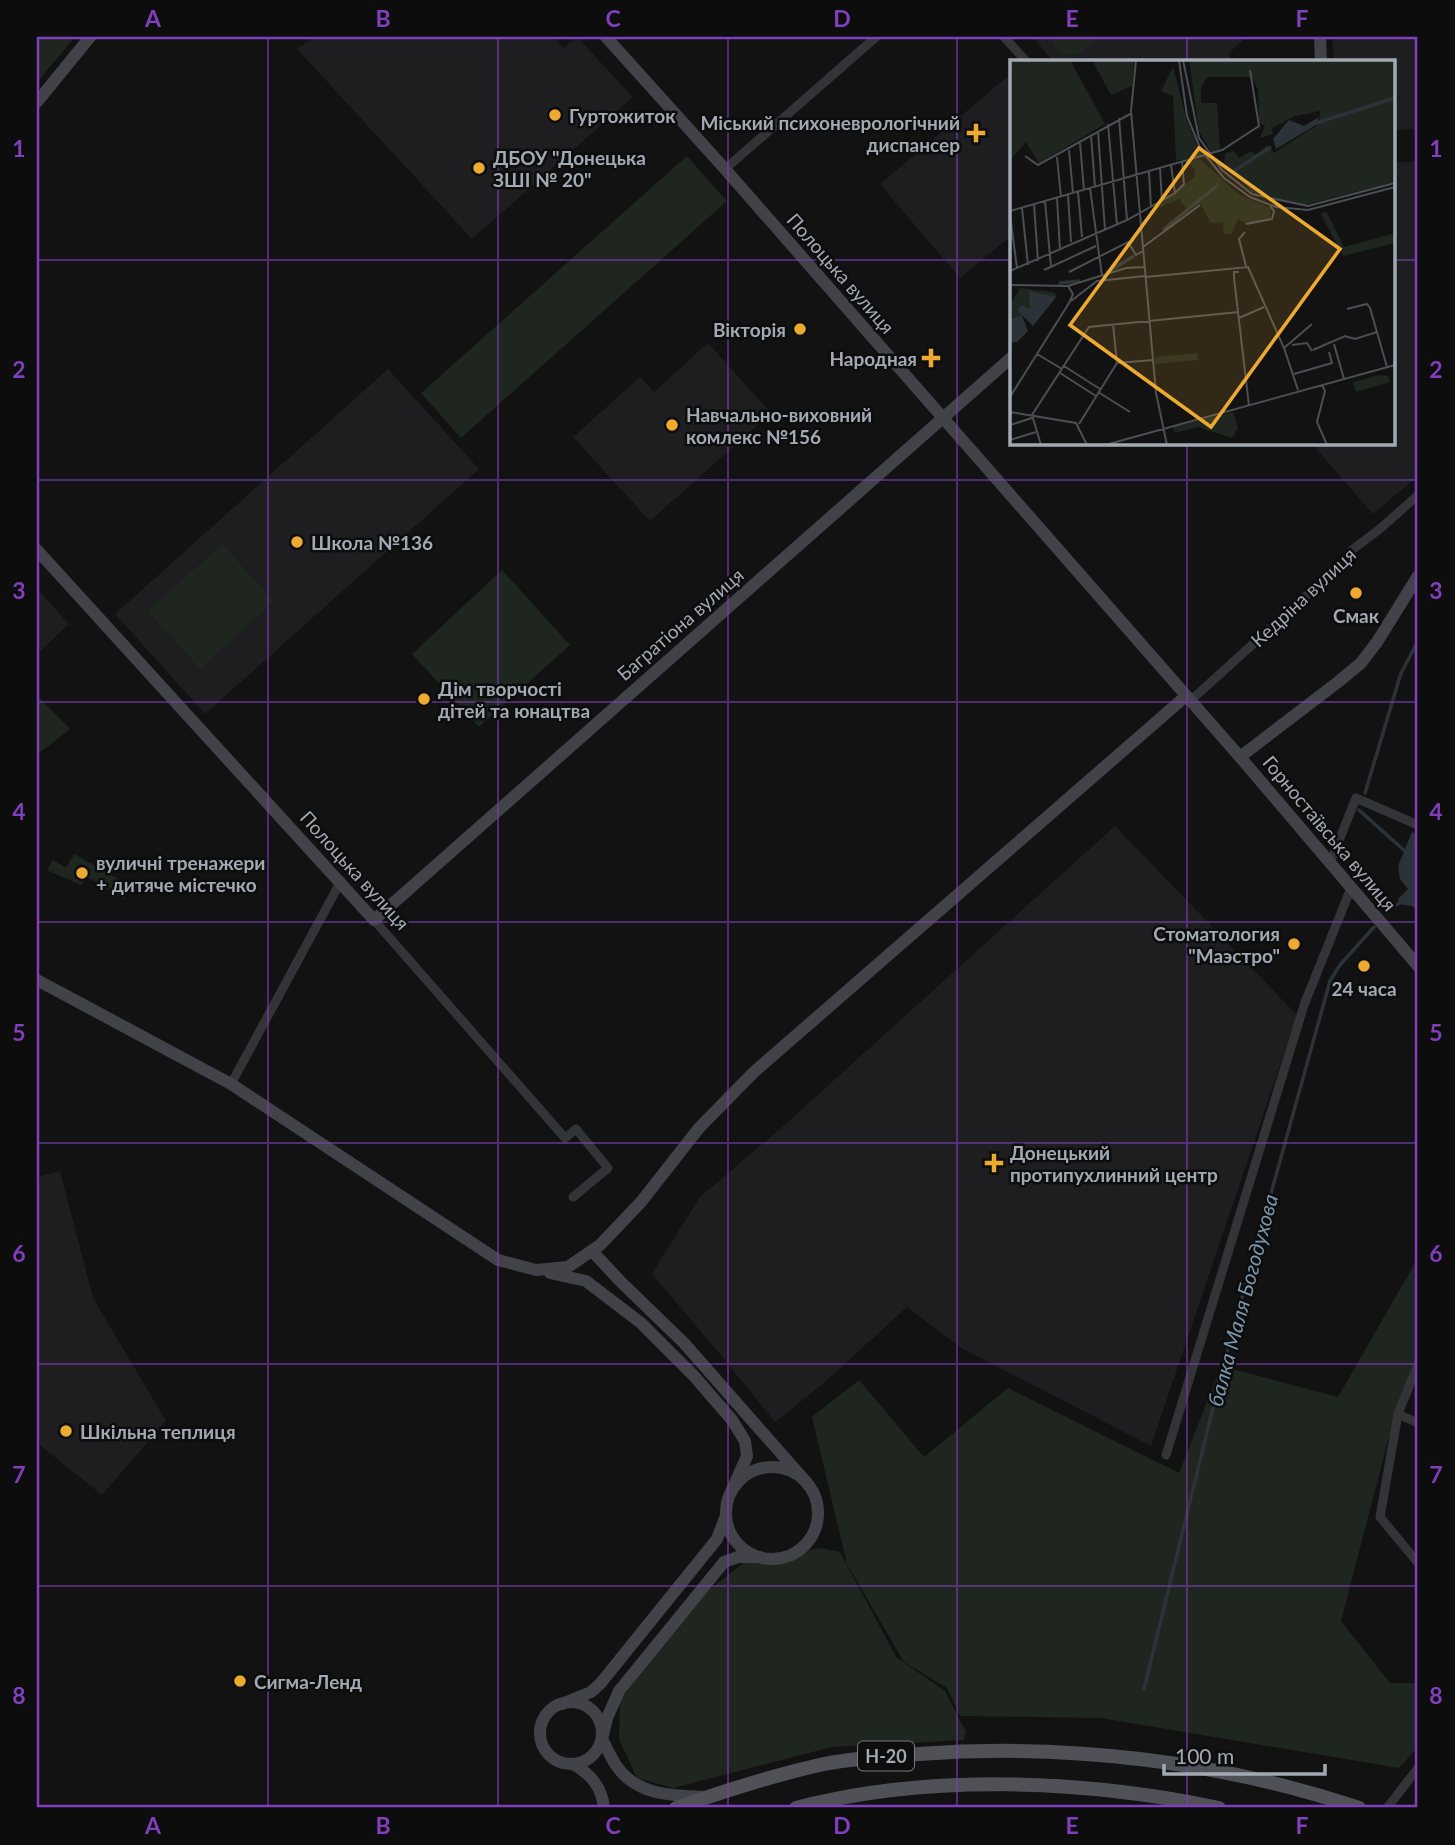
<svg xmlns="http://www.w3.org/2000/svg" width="1455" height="1845" font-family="Lato,sans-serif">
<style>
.built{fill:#1e1e20}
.green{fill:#1e261f}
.water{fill:#2b3238}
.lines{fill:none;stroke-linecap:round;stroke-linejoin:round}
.stream{stroke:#2b3238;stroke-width:3.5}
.street{stroke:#333438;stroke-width:9}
.secondary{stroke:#414348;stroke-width:12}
.primary{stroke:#4f5157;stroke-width:14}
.grid{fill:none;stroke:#813fbd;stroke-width:2;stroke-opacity:0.55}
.poi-dot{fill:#edaa30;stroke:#0d0d0e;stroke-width:2.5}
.labels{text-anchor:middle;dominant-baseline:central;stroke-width:5;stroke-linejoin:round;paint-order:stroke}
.shield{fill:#0d0d0e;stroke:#767a82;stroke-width:2}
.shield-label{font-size:18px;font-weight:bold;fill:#a3a9b3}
.poi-label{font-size:19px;font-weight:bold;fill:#a3a9b3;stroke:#0d0d0e;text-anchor:start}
.street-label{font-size:19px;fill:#a3a9b3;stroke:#0d0d0e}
.water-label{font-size:21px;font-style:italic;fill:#7b97ae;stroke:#0d0d0e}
.inset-river{fill:none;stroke:#2b3238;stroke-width:3.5}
.inset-road{fill:none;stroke:#4c4e53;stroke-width:2}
.view{fill:#edaa30;fill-opacity:0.15;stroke:#edaa30;stroke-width:3.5}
.inset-edge{fill:none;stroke:#a3a9b3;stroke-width:3.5}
.neatline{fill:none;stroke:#813fbd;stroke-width:2.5}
.grid-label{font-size:23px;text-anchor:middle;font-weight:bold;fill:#813fbd}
</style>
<rect width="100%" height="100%" fill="#121213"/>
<g class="built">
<path d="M 314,37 L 553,37 L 563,48 L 577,37 L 633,97 L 472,239 L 297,49 Z"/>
<path d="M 1033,37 L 1246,37 L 1228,54 L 1233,61 L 1053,61 Z"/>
<path d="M 1332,37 L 1418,37 L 1418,129 L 1394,130 L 1394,61 L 1334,61 Z"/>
<path d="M 1008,76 L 1012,82 L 1012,235 L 960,278 L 880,184 Z"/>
<path d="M 1418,161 L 1418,476 L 1373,514 L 1311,443 L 1394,443 L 1394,163 Z"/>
<path d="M 708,343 L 771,413 L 650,521 L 573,437 L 640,377 L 654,392 Z"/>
<path d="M 388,369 L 479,469 L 205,714 L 115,614 Z"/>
<path d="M 37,589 L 69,624 L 37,654 Z"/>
<path d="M 1115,826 L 1297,1015 L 1151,1446 L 963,1349 L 907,1307 L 824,1383 L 775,1422 L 710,1342 L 652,1274 L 659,1262 L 700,1197 L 780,1129 Z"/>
<path d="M 60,1171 L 93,1298 L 166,1421 L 102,1495 L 37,1443 L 37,1177 Z"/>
</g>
<g class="green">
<path d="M 37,37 L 75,37 L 37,82 Z"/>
<path d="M 1050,37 L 1099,37 L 1079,53 L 1066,55 L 1057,50 Z"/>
<path d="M 687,156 L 727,201 L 461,438 L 421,393 Z"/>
<path d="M 222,544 L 274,601 L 200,669 L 148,611 Z"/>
<path d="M 502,570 L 570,645 L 479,727 L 412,654 Z"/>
<path d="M 37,695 L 70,729 L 39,753 L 37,751 Z"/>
<path d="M 74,854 L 131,886 L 124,899 L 87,877 L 81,885 L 47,870 L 53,860 L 66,868 Z"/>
<path d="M 1418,1258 L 1418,1356 L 1396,1410 L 1341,1621 L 1390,1683 L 1418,1683 L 1418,1747 L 1399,1768 L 1101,1718 L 960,1716 L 947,1688 L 904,1662 L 847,1564 L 812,1417 L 859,1380 L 924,1457 L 1008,1388 L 1179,1473 L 1221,1366 L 1338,1397 Z"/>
<path d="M 821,1548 L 840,1552 L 896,1657 L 945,1691 L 966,1732 L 964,1740 L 832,1747 L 673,1788 L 637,1778 L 619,1739 L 620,1701 L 689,1605 L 745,1562 Z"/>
</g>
<path class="water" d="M 1412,832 L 1418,834 L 1418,910 L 1412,906 L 1399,904 L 1398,899 L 1408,889 L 1400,879 L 1398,866 Z"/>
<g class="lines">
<g class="stream">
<path d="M 1365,793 L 1401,673 L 1418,641"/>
<path d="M 1359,810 L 1406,852"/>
<path d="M 1387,912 L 1391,908 L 1402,902"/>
<path d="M 1144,1689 L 1225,1359 L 1330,981 L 1340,965 L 1374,927"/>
</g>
<g class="street">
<path d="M 1004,37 L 1026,61"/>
<path d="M 725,169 L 876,37"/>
<path d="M 1190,701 L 1347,559 L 1352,550 L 1381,528 L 1418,495"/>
<path d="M 1330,863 L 1356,798 L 1418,825"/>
<path d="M 374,920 L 565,1138 L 576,1129 L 608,1168 L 573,1197"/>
<path d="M 231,1084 L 341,881"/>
<path d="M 1418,1364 L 1398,1414 L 1380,1517 L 1418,1563"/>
<path d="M 1398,1414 L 1418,1423"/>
<path d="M 1166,1455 L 1304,1005 L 1351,888"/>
<path d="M 1387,1808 L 1418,1768"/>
</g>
<g class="secondary">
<path d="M 606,37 L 725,169 L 1240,757 L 1418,966"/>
<path d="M 1320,37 L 1321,61"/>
<path d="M 37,102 L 90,37"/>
<path d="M 37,550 L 374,920 L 1012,357"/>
<path d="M 1240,757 L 1338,682 L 1361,663 L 1377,642 L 1418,576"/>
<path d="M 37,980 L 231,1084 L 498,1260 L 536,1270 L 568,1267 L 600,1245 L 641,1202 L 699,1128 L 754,1072 L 1186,696"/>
<path d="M 592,1251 L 621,1282 L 684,1343 L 807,1483"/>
<path d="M 550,1273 L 586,1281 L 641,1323 L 694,1376 L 732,1420 L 745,1441 L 747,1456 L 731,1492"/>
<circle cx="772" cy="1513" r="46"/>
<circle cx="571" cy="1733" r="31"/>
<path d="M 562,1704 L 591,1692 L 600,1684 L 717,1539 L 725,1518"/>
<path d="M 573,1764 C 591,1774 602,1787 604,1808"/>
<path d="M 704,1797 C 672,1795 639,1796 618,1768 C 611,1759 607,1748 602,1739 L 607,1718 L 619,1691 L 724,1562 L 738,1557 L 760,1557"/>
</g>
<g class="primary">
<path d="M 676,1808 C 724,1791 774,1775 824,1764 C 855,1758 887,1756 919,1754 C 1066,1743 1219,1761 1359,1808"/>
<path d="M 796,1808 C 929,1773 1086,1780 1219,1808"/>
</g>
</g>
<path class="grid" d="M 268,37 L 268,1808M 498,37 L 498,1808M 728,37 L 728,1808M 957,37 L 957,1808M 1187,37 L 1187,61M 37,260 L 1012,260M 1394,260 L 1418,260M 1187,443 L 1187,1808M 37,480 L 1418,480M 37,702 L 1418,702M 37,922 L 1418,922M 37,1143 L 1418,1143M 37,1364 L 1418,1364M 37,1586 L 1418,1586"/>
<g class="poi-dot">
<circle cx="555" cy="115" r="7"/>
<path d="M972.5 122.5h7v7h7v7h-7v7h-7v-7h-7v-7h7z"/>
<circle cx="479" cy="168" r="7"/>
<circle cx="800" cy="329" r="7"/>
<path d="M927.5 347.5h7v7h7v7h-7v7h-7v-7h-7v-7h7z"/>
<circle cx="672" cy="425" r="7"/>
<circle cx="297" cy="542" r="7"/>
<circle cx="1356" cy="593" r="7"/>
<circle cx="424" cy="699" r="7"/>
<circle cx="82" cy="873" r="7"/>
<circle cx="1294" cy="944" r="7"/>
<circle cx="1364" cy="966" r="7"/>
<path d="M990.5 1152.5h7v7h7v7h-7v7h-7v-7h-7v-7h7z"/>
<circle cx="66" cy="1431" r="7"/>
<circle cx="240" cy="1681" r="7"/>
</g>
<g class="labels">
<rect class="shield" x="858" y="1741.5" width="56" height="29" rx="5"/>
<g class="shield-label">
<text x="886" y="1756">Н-20</text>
</g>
<g class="poi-label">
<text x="569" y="115">Гуртожиток</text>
<text x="960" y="122" text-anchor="end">Міський психоневрологічний<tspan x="960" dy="22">диспансер</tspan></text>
<text x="493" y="157">ДБОУ "Донецька<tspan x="493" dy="22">ЗШІ № 20"</tspan></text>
<text x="786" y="329" text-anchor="end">Вікторія</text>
<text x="917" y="358" text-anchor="end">Народная</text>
<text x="686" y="414">Навчально-виховний<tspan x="686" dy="22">комлекс №156</tspan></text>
<text x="311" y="542">Школа №136</text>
<text x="1356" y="615" text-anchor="middle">Смак</text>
<text x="438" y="688">Дім творчості<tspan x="438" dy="22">дітей та юнацтва</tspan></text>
<text x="96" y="862">вуличні тренажери<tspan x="96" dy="22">+ дитяче містечко</tspan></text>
<text x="1280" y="933" text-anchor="end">Стоматология<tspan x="1280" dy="22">"Маэстро"</tspan></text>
<text x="1364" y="988" text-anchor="middle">24 часа</text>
<text x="1010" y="1152">Донецький<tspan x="1010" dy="22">протипухлинний центр</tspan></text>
<text x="80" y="1431">Шкільна теплиця</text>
<text x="254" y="1681">Сигма-Ленд</text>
</g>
<g class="street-label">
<text transform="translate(841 273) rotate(49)">Полоцька вулиця</text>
<text transform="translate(1303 597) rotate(-43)">Кедріна вулиця</text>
<text transform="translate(680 624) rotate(-41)">Багратіона вулиця</text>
<text transform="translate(1330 833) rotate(50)">Горностаївська вулиця</text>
<text transform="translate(355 870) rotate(48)">Полоцька вулиця</text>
</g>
<g class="water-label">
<text transform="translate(1242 1300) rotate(-75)">балка Маля Богодухова</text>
</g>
</g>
<g transform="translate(1010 60)">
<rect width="385" height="385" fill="#121213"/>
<path d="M 0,0 L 60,0 L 95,64 L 29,103 L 16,82 L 0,100 ZM 82,0 L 124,0 L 122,26 L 101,35 ZM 179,0 L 385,0 L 385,122 L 294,145 L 242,132 L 214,103 L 215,93 L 224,91 L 229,98 L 242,91 L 245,95 L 257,85 L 264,93 L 309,64 L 310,51 L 285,56 L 262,68 L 263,74 L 250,78 L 255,66 L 249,62 L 248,30 L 242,17 L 197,17 L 191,28 L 191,43 L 207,43 L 210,89 L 201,93 L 189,71 ZM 163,7 L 177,61 L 192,95 L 166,101 L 163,36 L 151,31 ZM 190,99 L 228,134 L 261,148 L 260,160 L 238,164 L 228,159 L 221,174 L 214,174 L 213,162 L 201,163 L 190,143 L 178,150 L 169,139 L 135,154 L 185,117 L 184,108 L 176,102 ZM 316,151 L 334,187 L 385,173 L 385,183 L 333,196 L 311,154 ZM 10,228 L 43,232 L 47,236 L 36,250 L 23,246 L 17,257 L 0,257 L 0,245 ZM 187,293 L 188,300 L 145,304 L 145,297 ZM 369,315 L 378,316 L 380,322 L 346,332 L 343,322 ZM 223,352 L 228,368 L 222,378 L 188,367 L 165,373 L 163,367 Z" fill="#1e261f"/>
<path d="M 309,57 L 306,65 L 266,89 L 263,79 L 279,60 L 294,66 ZM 19,231 L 46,237 L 23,266 L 7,250 L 12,245 L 20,249 ZM 12,256 L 18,271 L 7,282 L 0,283 L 0,258 Z" fill="#2b3238"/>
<path class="inset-river" d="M 306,63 L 385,38M 221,113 L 261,87M 153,170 L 209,124M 96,213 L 124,196M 49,223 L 70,221"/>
<path class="inset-road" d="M 126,0 L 121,51 L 130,154 L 146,333 L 157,385M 169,0 L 177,56 L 191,90 L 214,118 L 240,137 L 266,147 L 298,150 L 385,127M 173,0 L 189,78 L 212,110 L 242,134 L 298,146 L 385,123M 109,58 L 117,160M 98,64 L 107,165M 88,71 L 95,170M 81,75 L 85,127M 70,83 L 74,130M 59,90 L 63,133M 15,96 L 28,105 L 122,53M 47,97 L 51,137M 161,105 L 165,133M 150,108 L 152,141M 139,112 L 141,148M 80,128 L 92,216M 68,132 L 72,177M 58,135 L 61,182M 47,138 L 50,190M 35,141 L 41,207M 24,144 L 28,201M 12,148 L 18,205M 0,151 L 212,90 L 249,66 L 240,10M 0,155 L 7,208M 236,164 L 262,159 L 264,151 L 260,146M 235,172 L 229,179 L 236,206M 133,187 L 190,145M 34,210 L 86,186M 0,211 L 117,160 L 165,133 L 174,124 L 172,102M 59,212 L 118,182 L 126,195 L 133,191M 229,212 L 224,212 L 224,218 L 239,346M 136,217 L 238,207 L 274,288 L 288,330M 0,225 L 58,226 L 116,208 L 134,207M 61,241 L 87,221 L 135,216M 337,249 L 357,244 L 360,248 L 377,307M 229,258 L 254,247M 103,264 L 107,303M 324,284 L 334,319M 282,285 L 297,283 L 302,291M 274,288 L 302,264M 303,290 L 335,276 L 345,279 L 367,272M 27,294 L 52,309M 54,306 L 90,329M 50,313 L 86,336M 284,314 L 322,303 L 319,292M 312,325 L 315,331 L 307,362 L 317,385M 88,332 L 120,352M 0,337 L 59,243 L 63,234 L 58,226M 0,352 L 66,363 L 77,385M 69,364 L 107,303 L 143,300M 0,365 L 22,358M 0,380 L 26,372M 31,385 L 22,355 L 79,267 L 229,252M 95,385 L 385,305"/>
<path class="view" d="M 189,88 L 330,189 L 201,367 L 60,265 Z"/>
<rect width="385" height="385" class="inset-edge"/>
</g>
<rect width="1455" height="1845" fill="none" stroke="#0d0d0e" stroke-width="77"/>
<path d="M1164 1764v10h161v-10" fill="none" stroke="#a3a9b3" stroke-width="3.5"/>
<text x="1175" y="1764" font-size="21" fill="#a3a9b3" stroke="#0d0d0e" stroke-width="5" paint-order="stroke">100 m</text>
<rect x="38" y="38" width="1378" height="1768" class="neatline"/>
<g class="grid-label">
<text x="153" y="27">A</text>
<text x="383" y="27">B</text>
<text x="613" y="27">C</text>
<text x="842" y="27">D</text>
<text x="1072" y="27">E</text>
<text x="1302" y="27">F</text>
<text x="19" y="157">1</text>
<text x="1436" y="157">1</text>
<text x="19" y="378">2</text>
<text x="1436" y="378">2</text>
<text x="19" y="599">3</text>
<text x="1436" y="599">3</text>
<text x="19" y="820">4</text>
<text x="1436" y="820">4</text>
<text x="19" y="1041">5</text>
<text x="1436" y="1041">5</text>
<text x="19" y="1262">6</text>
<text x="1436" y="1262">6</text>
<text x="19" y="1483">7</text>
<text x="1436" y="1483">7</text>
<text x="19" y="1704">8</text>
<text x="1436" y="1704">8</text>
<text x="153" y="1834">A</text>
<text x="383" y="1834">B</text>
<text x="613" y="1834">C</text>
<text x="842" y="1834">D</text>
<text x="1072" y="1834">E</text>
<text x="1302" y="1834">F</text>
</g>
</svg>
